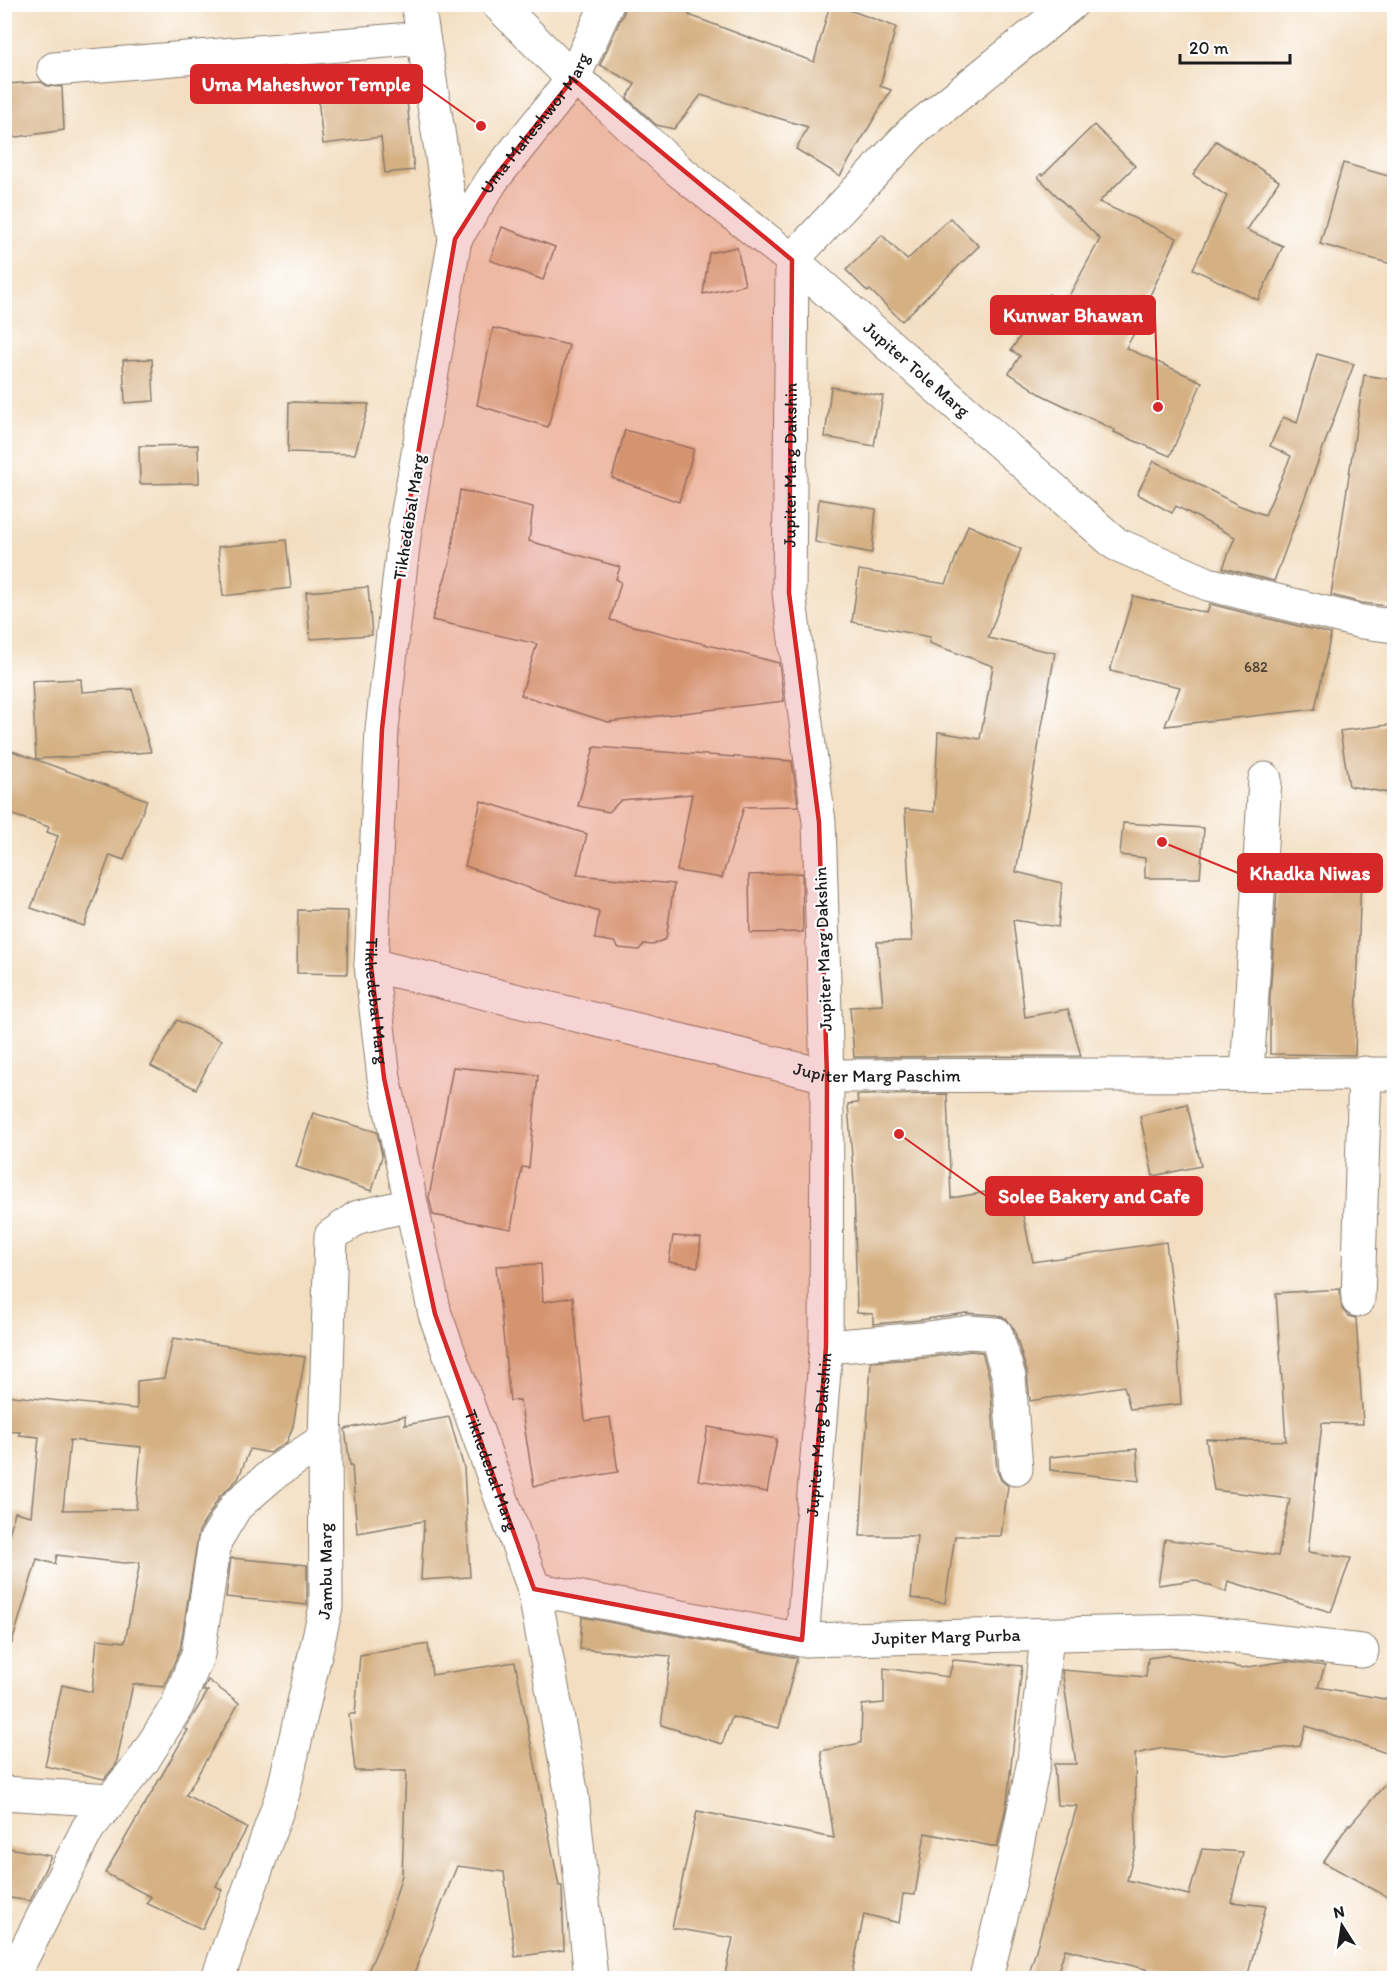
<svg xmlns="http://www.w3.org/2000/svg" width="1399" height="1983" font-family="Itim,sans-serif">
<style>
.building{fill:#d5b083;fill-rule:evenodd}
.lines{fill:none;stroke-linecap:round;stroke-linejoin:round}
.street-casing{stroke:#887d6e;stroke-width:35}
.street{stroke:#fff;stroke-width:33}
.marked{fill:#d62828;fill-opacity:0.2;stroke:#d62828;stroke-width:4.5;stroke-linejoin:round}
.labels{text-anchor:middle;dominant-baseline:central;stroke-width:4.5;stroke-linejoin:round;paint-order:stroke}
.number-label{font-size:15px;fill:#4a4136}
.street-label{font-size:18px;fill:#1c1c1c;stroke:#fff}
.leader{fill:none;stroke:#d62828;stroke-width:2}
.callout-dot{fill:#d62828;stroke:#fff;stroke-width:2}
.callout{fill:#d62828;stroke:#d62828;stroke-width:2}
.callout-label{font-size:20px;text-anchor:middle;font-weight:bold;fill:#fff}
</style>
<rect width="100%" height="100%" fill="#fff"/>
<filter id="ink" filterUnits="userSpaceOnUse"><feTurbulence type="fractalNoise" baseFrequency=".0167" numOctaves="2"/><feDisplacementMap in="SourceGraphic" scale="12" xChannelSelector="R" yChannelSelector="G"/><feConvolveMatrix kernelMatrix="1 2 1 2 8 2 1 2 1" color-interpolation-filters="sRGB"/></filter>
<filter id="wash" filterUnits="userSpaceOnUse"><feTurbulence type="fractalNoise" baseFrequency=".008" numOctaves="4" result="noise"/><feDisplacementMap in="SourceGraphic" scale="24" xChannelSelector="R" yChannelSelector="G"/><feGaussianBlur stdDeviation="1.35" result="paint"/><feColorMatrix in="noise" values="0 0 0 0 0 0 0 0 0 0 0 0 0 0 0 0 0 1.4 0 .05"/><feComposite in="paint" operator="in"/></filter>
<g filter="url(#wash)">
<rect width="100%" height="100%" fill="#f3dec1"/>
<g id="blocks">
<g class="building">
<path d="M 625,4 L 692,4 L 689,15 L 814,62 L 830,4 L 833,4 L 896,27 L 880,86 L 891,90 L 840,176 L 796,149 L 808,127 L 701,95 L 674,129 L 656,125 L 627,98 L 635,84 L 600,65 L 624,12 Z"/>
<path d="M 405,80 L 414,170 L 385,173 L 381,137 L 323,144 L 317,89 Z"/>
<path d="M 41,82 L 47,86 L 62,87 L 64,130 L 4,139 L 4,84 Z"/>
<path d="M 1094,125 L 1135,166 L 1099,202 L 1177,238 L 1145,306 L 1148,308 L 1126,348 L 1202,382 L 1170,456 L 1114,432 L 1115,430 L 1042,395 L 1009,373 L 1020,356 L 1011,350 L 1049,294 L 1064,305 L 1100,239 L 1038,177 L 1041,174 L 1043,175 Z"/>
<path d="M 1216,141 L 1279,181 L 1247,230 L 1283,246 L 1258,300 L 1193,269 L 1227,196 L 1193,175 Z"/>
<path d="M 1343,163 L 1395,178 L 1395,265 L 1320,244 Z"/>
<path d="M 950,218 L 979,246 L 902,321 L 870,290 L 868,292 L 846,270 L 882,235 L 907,260 Z"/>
<path d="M 502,227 L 555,247 L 543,280 L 490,260 Z"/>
<path d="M 737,247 L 745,285 L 703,294 L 709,253 Z"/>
<path d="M 493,328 L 569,345 L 548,427 L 477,405 Z"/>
<path d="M 1317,354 L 1354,364 L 1274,581 L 1223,568 L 1235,537 L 1176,506 L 1172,513 L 1137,494 L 1154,461 L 1238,505 L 1265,515 L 1291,456 L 1270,446 L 1283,417 L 1297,423 Z"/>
<path d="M 152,359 L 154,401 L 125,403 L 123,360 Z"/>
<path d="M 1364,375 L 1395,380 L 1395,607 L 1362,603 L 1331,595 Z"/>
<path d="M 831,387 L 883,396 L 874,446 L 825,437 Z"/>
<path d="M 289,402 L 369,404 L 355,454 L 288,452 Z"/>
<path d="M 625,430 L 694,449 L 679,502 L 612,478 Z"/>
<path d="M 198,445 L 199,483 L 140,484 L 139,446 Z"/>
<path d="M 460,490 L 533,507 L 529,541 L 620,567 L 616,579 L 621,582 L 610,620 L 779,663 L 784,701 L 608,722 L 521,695 L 537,644 L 432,620 L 450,562 Z"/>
<path d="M 819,499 L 876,509 L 872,553 L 815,542 Z"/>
<path d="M 968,525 L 1021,549 L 988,638 L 1055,653 L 1016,872 L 1062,883 L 1058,927 L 1013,920 L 1025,1017 L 1068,1009 L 1081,1056 L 854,1057 L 850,1007 L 883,1005 L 877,942 L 912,941 L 905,809 L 934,812 L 938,732 L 980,739 L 993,666 L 929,643 L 930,637 L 852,622 L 859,570 L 946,584 Z"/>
<path d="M 286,540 L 291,588 L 223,596 L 218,547 Z"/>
<path d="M 368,587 L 372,635 L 310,639 L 306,592 Z"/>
<path d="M 1133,596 L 1207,613 L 1210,604 L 1331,634 L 1315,709 L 1165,726 L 1180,687 L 1110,671 Z"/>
<path d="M 81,679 L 82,692 L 132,689 L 151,752 L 36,759 L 32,681 Z"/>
<path d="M 1395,724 L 1395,794 L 1349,786 L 1340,731 Z"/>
<path d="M 594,747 L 792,761 L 798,806 L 744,807 L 722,878 L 677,871 L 692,794 L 621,800 L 609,812 L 578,806 Z"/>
<path d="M 4,748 L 147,800 L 124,860 L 110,855 L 84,926 L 31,908 L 58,836 L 47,832 L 49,827 L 4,812 Z"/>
<path d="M 481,801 L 587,834 L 577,875 L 674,884 L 666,939 L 652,945 L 644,944 L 639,950 L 619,948 L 614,942 L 595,939 L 599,912 L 465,866 Z"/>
<path d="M 1123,823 L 1204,828 L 1200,878 L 1145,878 L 1145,858 L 1120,855 Z"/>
<path d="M 802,873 L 803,932 L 750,933 L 749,875 Z"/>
<path d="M 1278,873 L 1361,873 L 1355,1055 L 1270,1054 L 1270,997 Z"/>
<path d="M 298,910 L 348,911 L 347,974 L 297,973 Z"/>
<path d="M 177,1020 L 221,1040 L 196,1089 L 151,1066 Z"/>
<path d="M 453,1067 L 538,1075 L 529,1168 L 522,1167 L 511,1229 L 433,1215 L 429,1197 Z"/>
<path d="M 947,1094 L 951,1198 L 1017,1187 L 1033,1262 L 1166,1242 L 1177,1336 L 1181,1404 L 1130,1409 L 1124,1386 L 1030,1401 L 1027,1372 L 1014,1329 L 1007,1319 L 997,1315 L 966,1313 L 920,1320 L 873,1324 L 873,1314 L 857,1313 L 854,1183 L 848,1104 L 858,1103 L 857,1095 Z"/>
<path d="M 1187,1104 L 1201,1166 L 1153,1176 L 1140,1116 Z"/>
<path d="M 313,1113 L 377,1132 L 382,1156 L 372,1191 L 296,1167 Z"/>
<path d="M 673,1236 L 701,1238 L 698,1267 L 669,1262 Z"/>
<path d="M 541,1264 L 543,1302 L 573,1297 L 585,1421 L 610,1417 L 618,1472 L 534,1486 L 520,1400 L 510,1401 L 496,1266 Z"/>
<path d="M 1340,1289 L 1342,1309 L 1348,1316 L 1356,1318 L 1363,1424 L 1322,1423 L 1308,1552 L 1351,1558 L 1331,1612 L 1228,1581 L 1226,1592 L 1194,1580 L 1158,1585 L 1165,1539 L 1278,1556 L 1290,1499 L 1214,1490 L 1206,1439 L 1286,1441 L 1276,1293 Z"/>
<path d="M 173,1338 L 305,1357 L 293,1426 L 287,1442 L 270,1453 L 250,1449 L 238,1479 L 220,1496 L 199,1531 L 180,1649 L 164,1687 L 133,1684 L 116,1765 L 104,1779 L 45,1766 L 62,1685 L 92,1692 L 97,1639 L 125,1642 L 140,1562 L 124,1563 L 57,1555 L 55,1564 L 37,1559 L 12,1643 L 4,1642 L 4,1553 L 15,1512 L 31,1516 L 39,1437 L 19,1435 L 20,1432 L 4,1431 L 4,1395 L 137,1409 L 137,1381 L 164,1378 ZM 70,1440 L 141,1447 L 136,1509 L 63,1510 Z"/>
<path d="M 970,1351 L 982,1352 L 990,1380 L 997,1470 L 1001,1480 L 1008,1486 L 1001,1536 L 955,1536 L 945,1603 L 911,1598 L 917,1536 L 860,1536 L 871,1362 L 925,1358 Z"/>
<path d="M 405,1416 L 405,1425 L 449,1417 L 464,1468 L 470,1577 L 421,1580 L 424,1521 L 357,1533 L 352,1465 L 350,1465 L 345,1429 Z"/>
<path d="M 708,1427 L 777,1439 L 767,1492 L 698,1480 Z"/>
<path d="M 1137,1449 L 1139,1481 L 1050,1470 L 1050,1457 Z"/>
<path d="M 231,1558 L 307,1565 L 307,1605 L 226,1597 Z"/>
<path d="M 582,1617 L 797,1658 L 779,1728 L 732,1717 L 722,1744 L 661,1725 L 671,1656 L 580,1649 Z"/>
<path d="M 428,1644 L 432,1675 L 515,1662 L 559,1886 L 562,1886 L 564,1950 L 515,1957 L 504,1872 L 457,1866 L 412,1978 L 365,1978 L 385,1932 L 402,1875 L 406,1771 L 355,1771 L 349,1714 L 355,1714 L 360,1655 Z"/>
<path d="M 1169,1655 L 1242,1668 L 1287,1661 L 1325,1666 L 1318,1687 L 1395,1701 L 1395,1756 L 1306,1726 L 1300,1746 L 1223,1755 L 1163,1748 L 1135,1754 L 1136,1847 L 1127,1880 L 1189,1895 L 1202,1849 L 1243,1852 L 1231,1902 L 1266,1906 L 1247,1978 L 1182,1978 L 1065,1949 L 1056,1978 L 1028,1978 L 1077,1806 L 1057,1805 L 1054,1764 L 1076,1764 L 1062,1670 L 1146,1677 L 1148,1658 Z"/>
<path d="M 953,1660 L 1022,1666 L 1007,1802 L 997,1847 L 925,1833 L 915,1895 L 903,1894 L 899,1923 L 864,1914 L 851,1978 L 724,1978 L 733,1938 L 672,1928 L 697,1811 L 834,1838 L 821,1751 L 861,1743 L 862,1705 L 884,1703 L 884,1668 L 949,1677 Z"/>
<path d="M 208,1680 L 239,1703 L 186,1795 L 247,1828 L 216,1886 L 222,1890 L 202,1929 L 146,1903 L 151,1897 L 105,1873 L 188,1730 L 185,1729 L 208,1691 L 203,1691 Z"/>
<path d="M 1395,1773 L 1395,1901 L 1323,1862 L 1349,1824 L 1350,1825 Z"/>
<path d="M 4,1847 L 51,1856 L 30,1901 L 4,1897 Z"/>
</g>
</g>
</g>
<g filter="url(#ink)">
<use href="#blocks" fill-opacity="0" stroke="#887d6e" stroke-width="1.5"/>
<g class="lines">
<defs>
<g id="street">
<path id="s1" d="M 418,4 L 455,239 L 405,529 L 382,729 L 371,965 L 384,1078 L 435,1314 L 534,1589 L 572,1796 L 591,1978"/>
<path id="s2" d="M 498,4 L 573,79 L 602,100 L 678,170 L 792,260 L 1116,544 L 1208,584 L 1362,622 L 1394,626"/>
<path d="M 54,69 L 423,38"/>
<path id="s3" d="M 455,239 L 493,179 L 573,79 L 607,4"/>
<path id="s4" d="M 371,965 L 827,1076 L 1394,1074"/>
<path d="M 1247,1074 L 1265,779"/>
<path d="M 1358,1300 L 1365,1073"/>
<path d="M 826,1347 L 922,1339 L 969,1332 L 996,1334 L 1009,1377 L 1016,1469"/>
<path id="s5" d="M 534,1589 L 802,1640 L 1186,1631 L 1362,1651"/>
<path id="s6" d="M 802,1640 L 826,1347 L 827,1076 L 819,822 L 789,593 L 792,260 L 912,132 L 1071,4"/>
<path d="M 4,1793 L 110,1800"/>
<path d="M 12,1978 L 88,1828 L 142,1762 L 177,1706 L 198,1654 L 215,1541 L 236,1506 L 274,1473 L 325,1439"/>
<path id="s7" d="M 218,1978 L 283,1793 L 326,1607 L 325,1439 L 331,1236 L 358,1217 L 410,1205"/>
<path d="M 986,1978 L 1010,1880 L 1034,1761 L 1047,1635"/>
</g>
</defs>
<use href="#street" class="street-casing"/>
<use href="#street" class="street"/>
</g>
</g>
<path class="marked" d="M 573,79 L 792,260 L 789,593 L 819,822 L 827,1076 L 826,1347 L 802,1640 L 534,1589 L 435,1314 L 384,1078 L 371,965 L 382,729 L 405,529 L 455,239 L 493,179 Z"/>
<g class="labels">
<g class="number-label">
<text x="1256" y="667">682</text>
</g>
<g class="street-label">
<text stroke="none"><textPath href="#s3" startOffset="141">Uma Maheshwor Marg</textPath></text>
<text stroke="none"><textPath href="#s2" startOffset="556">Jupiter Tole Marg</textPath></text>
<text stroke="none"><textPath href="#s6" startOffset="1178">Jupiter Marg Dakshin</textPath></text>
<text transform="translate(409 517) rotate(-81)">Tikhedebal Marg</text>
<text transform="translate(823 949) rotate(-92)">Jupiter Marg Dakshin</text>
<text stroke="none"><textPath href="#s1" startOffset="1006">Tikhedebal Marg</textPath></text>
<text stroke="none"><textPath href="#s4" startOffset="519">Jupiter Marg Paschim</textPath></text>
<text stroke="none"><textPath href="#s6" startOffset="206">Jupiter Marg Dakshin</textPath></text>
<text stroke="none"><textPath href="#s1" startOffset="1491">Tikhedebal Marg</textPath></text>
<text stroke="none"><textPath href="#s7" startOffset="423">Jambu Marg</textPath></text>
<text stroke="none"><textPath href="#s5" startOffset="417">Jupiter Marg Purba</textPath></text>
</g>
</g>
<path class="leader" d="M481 126L422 84M1158 407L1155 315M1162 842L1238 873M899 1134L986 1196"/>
<g class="callout-dot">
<circle cx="481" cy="126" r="6"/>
<circle cx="1158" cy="407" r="6"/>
<circle cx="1162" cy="842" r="6"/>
<circle cx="899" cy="1134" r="6"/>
</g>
<g class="callout">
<rect x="191" y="65" width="231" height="38" rx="6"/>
<rect x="991" y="296" width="164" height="38" rx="6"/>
<rect x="1238" y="854" width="144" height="38" rx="6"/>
<rect x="986" y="1177" width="216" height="38" rx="6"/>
</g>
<g class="callout-label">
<text x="306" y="91">Uma Maheshwor Temple</text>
<text x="1073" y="322">Kunwar Bhawan</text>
<text x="1310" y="880">Khadka Niwas</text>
<text x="1094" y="1203">Solee Bakery and Cafe</text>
</g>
<rect width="1399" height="1983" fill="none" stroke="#fff" stroke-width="24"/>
<g transform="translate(1342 1926) rotate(348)" stroke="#ffffff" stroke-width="4.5" paint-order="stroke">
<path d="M0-4.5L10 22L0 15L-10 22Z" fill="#1c1c1c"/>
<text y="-9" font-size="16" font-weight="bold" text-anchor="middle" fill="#1c1c1c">N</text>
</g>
<path d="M1180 54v9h110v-9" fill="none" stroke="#1c1c1c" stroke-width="3"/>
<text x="1189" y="54" font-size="18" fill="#1c1c1c" stroke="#ffffff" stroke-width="4.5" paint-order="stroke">20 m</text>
</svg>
